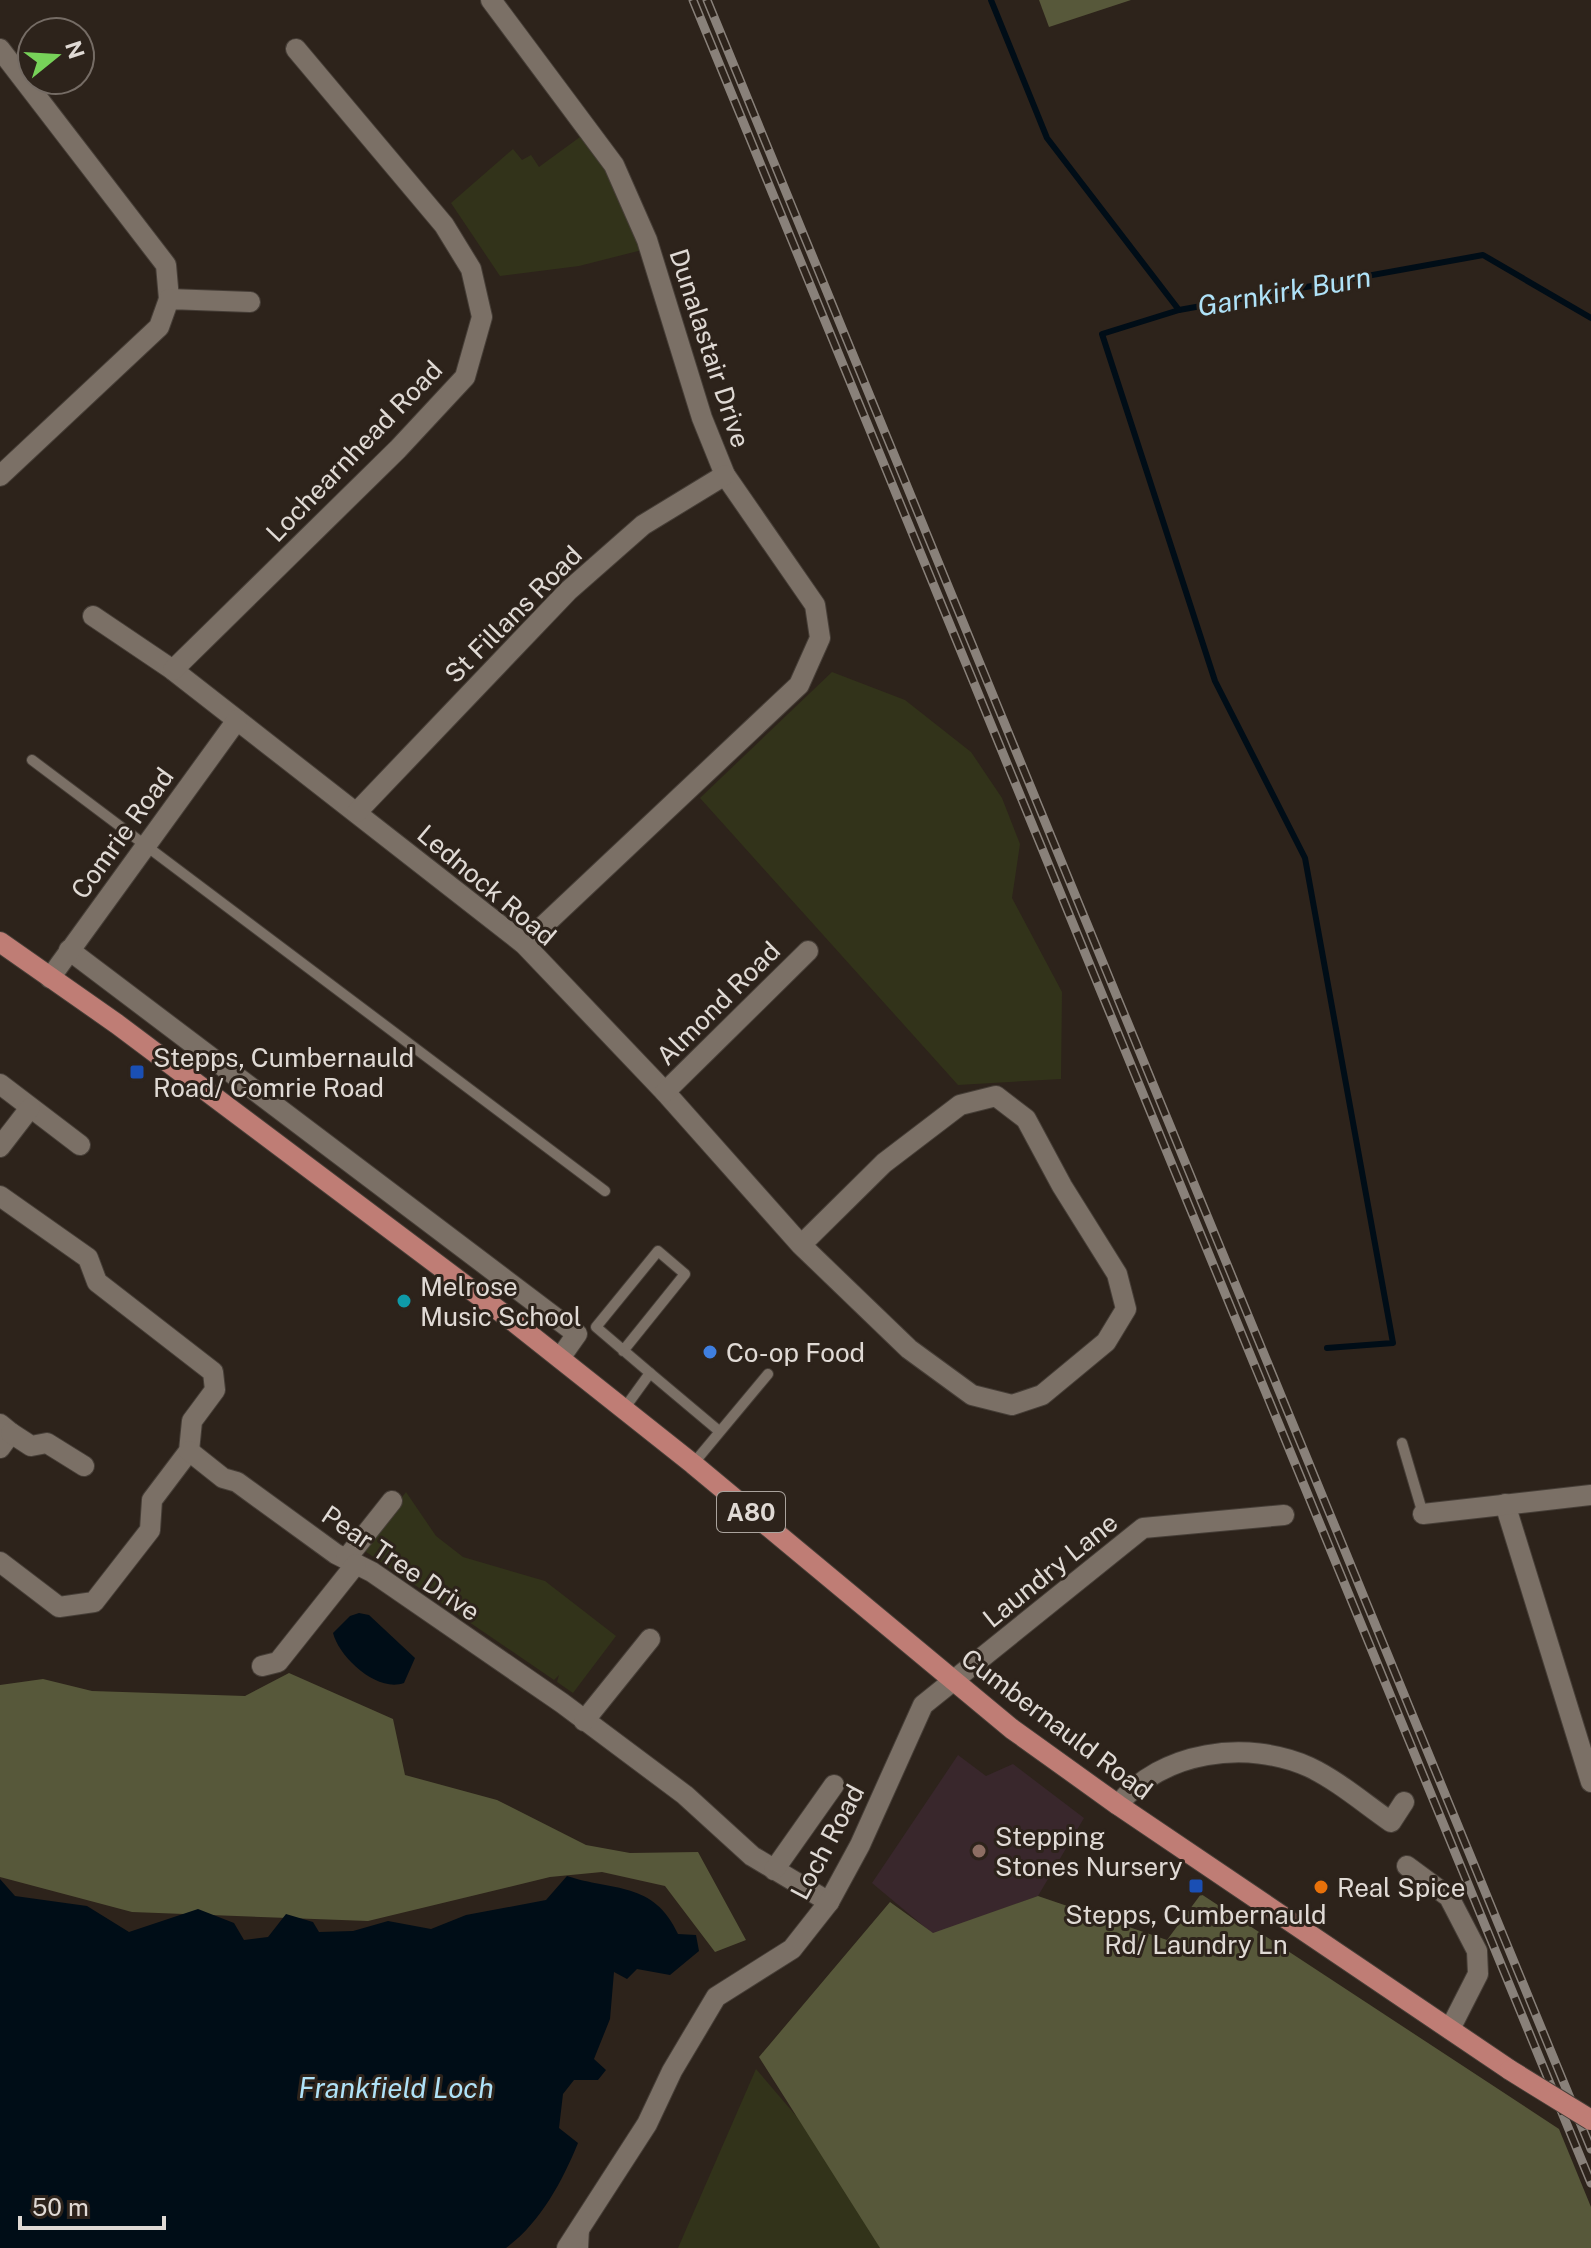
<svg xmlns="http://www.w3.org/2000/svg" width="1591" height="2248" font-family="'Public Sans',sans-serif">
<style>
.education{fill:#39272c}
.green{fill:#32331a}
.forest{fill:#57583a}
.water{fill:#000d17}
.lines{fill:none;stroke-linecap:round;stroke-linejoin:round}
.stream{stroke:#000d17;stroke-width:6}
.lane-casing{stroke:#463e37;stroke-width:12}
.street-casing{stroke:#463e37;stroke-width:22}
.primary-casing{stroke:#463e37;stroke-width:22}
.lane{stroke:#7b7066;stroke-width:10}
.street{stroke:#7b7066;stroke-width:20}
.primary{stroke:#bf7d75;stroke-width:20}
.rail-casing{stroke:#89817a;stroke-width:9}
.rail{stroke:#2d231b;stroke-width:6;stroke-dasharray:18;stroke-linecap:butt}
.primary-bridge-casing{stroke:#463e37;stroke-width:22;stroke-linecap:butt}
.primary-bridge{stroke:#bf7d75;stroke-width:20}
.transit-dot{fill:#1a4fb4;stroke:#2d231b;stroke-width:3}
.culture-dot{fill:#0f9aa8;stroke:#2d231b;stroke-width:3}
.shop-dot{fill:#3f7fe0;stroke:#2d231b;stroke-width:3}
.education-dot{fill:#8d6e63;stroke:#2d231b;stroke-width:3}
.food-dot{fill:#e8710a;stroke:#2d231b;stroke-width:3}
.labels{text-anchor:middle;dominant-baseline:central;stroke-width:6;stroke-linejoin:round;paint-order:stroke}
.shield{fill:#2d231b;stroke:#aaa39d;stroke-width:2}
.shield-label{font-size:24px;font-weight:bold;fill:#e0dad5}
.street-label{font-size:26px;fill:#e0dad5;stroke:#2d231b}
.poi-label{font-size:26px;fill:#e0dad5;stroke:#2d231b;text-anchor:start}
.water-label{font-size:28px;font-style:italic;fill:#afe2f8;stroke:#2d231b}
</style>
<rect width="100%" height="100%" fill="#2d231b"/>
<path class="education" d="M 958,1755 L 986,1776 L 1013,1764 L 1084,1818 L 1038,1896 L 933,1934 L 872,1883 Z"/>
<g class="green">
<path d="M 580,137 L 623,192 L 642,250 L 579,266 L 500,276 L 451,203 L 513,149 L 522,160 L 531,155 L 539,167 Z"/>
<path d="M 832,672 L 905,700 L 971,752 L 1002,798 L 1020,844 L 1012,898 L 1062,992 L 1061,1079 L 958,1085 L 700,798 Z"/>
<path d="M 406,1492 L 436,1536 L 463,1557 L 545,1581 L 616,1636 L 573,1693 L 557,1682 L 559,1675 L 554,1680 L 409,1581 L 412,1574 L 409,1573 L 405,1579 L 362,1549 Z"/>
<path d="M 756,2069 L 909,2248 L 678,2248 Z"/>
</g>
<g class="forest">
<path d="M 1039,0 L 1131,0 L 1049,27 Z"/>
<path d="M 289,1673 L 393,1719 L 405,1775 L 497,1800 L 586,1845 L 630,1853 L 698,1852 L 746,1940 L 715,1952 L 665,1886 L 602,1872 L 550,1877 L 368,1921 L 132,1912 L 0,1877 L 0,1685 L 43,1679 L 92,1691 L 245,1696 Z"/>
<path d="M 1201,1894 L 1559,2129 L 1591,2207 L 1591,2248 L 880,2248 L 759,2057 L 890,1902 L 933,1933 L 1038,1896 L 1167,1940 Z"/>
</g>
<g class="water">
<path d="M 359,1613 L 369,1615 L 415,1658 L 404,1683 C 377,1693 339,1657 333,1633 L 350,1616 Z"/>
<path d="M 567,1876 C 612,1891 654,1881 678,1934 L 696,1935 L 699,1951 L 670,1975 L 637,1969 L 627,1979 L 614,1972 L 610,2019 L 594,2059 L 606,2070 L 598,2080 L 574,2080 L 563,2094 L 559,2128 L 578,2143 C 562,2182 540,2223 506,2248 L 0,2248 L 0,1879 L 15,1896 L 87,1906 L 129,1932 L 198,1909 L 234,1923 L 244,1940 L 268,1937 L 286,1914 L 313,1922 L 319,1932 L 353,1931 L 388,1921 L 431,1929 L 466,1915 L 546,1900 Z"/>
</g>
<g class="lines">
<g class="stream">
<path d="M 991,0 L 1047,138 L 1179,310 L 1483,255 L 1591,318"/>
<path d="M 1179,310 L 1102,334 L 1215,681 L 1305,858 L 1393,1343 L 1327,1348"/>
</g>
<defs>
<g id="lane">
<path d="M 32,760 L 605,1191"/>
<path d="M 623,1351 L 685,1274 L 658,1251 L 596,1327 L 650,1373 L 624,1409"/>
<path d="M 650,1373 L 719,1431"/>
<path d="M 1402,1443 L 1423,1514"/>
<path d="M 693,1464 L 768,1374"/>
<path d="M 583,2248 L 584,2229"/>
</g>
<g id="street">
<path d="M 491,0 L 614,165 L 647,240 L 702,418 L 725,475 L 815,605 L 820,638 L 799,685 L 524,944"/>
<path d="M 0,49 L 166,265 L 169,299"/>
<path d="M 0,476 L 159,327 L 169,299 L 250,302"/>
<path d="M 93,616 L 173,670 L 524,944 L 665,1092 L 801,1245 L 909,1349 L 972,1395 L 1012,1405 L 1042,1395 L 1106,1342 L 1126,1309 L 1117,1274 L 1062,1186 L 1026,1119 L 996,1096 L 960,1105 L 884,1163 L 801,1245"/>
<path d="M 173,670 L 398,449 L 465,377 L 482,317 L 471,269 L 444,225 L 296,49"/>
<path d="M 357,812 L 568,591 L 643,525 L 725,475"/>
<path d="M 69,950 L 577,1334 L 560,1358"/>
<path d="M 50,978 L 237,720"/>
<path d="M 0,1084 L 80,1145"/>
<path d="M 665,1092 L 808,951"/>
<path d="M 0,1147 L 30,1108"/>
<path d="M 0,1196 L 88,1258 L 97,1282 L 213,1372 L 215,1390 L 192,1421 L 189,1451 L 152,1500 L 150,1530 L 94,1602 L 59,1607 L 0,1562"/>
<path d="M 0,1424 L 11,1433 L 0,1448"/>
<path d="M 11,1433 L 31,1446 L 47,1443 L 84,1466"/>
<path d="M 189,1451 L 223,1478 L 237,1482 L 336,1554 L 372,1572 L 562,1703 L 685,1795 L 752,1856 L 829,1902"/>
<path d="M 1505,1504 L 1591,1782"/>
<path d="M 1423,1514 L 1591,1495"/>
<path d="M 346,1559 L 392,1501"/>
<path d="M 262,1666 L 278,1662 L 356,1564"/>
<path d="M 584,1721 L 650,1639"/>
<path d="M 1118,1805 C 1161,1751 1247,1739 1309,1767 C 1337,1780 1365,1804 1391,1822 L 1404,1802"/>
<path d="M 1407,1866 L 1449,1897 L 1477,1951 L 1478,1974 L 1450,2029"/>
<path d="M 774,1870 L 834,1785"/>
<path d="M 567,2248 L 647,2124 L 672,2071 L 716,1997 L 792,1949 L 829,1902 L 860,1845 L 923,1705 L 1143,1528 L 1284,1515"/>
</g>
<path id="primary" d="M 0,942 L 117,1024 L 514,1322 L 693,1464 L 1012,1729 L 1118,1805 L 1510,2070"/>
</defs>
<use href="#lane" class="lane-casing"/>
<use href="#street" class="street-casing"/>
<use href="#primary" class="primary-casing"/>
<use href="#lane" class="lane"/>
<use href="#street" class="street"/>
<use href="#primary" class="primary"/>
<defs>
<g id="rail">
<path d="M 693,0 L 1591,2183"/>
<path d="M 707,0 L 1591,2149"/>
</g>
</defs>
<use href="#rail" class="rail-casing"/>
<use href="#rail" class="rail"/>
<defs>
<path id="primary-bridge" d="M 1510,2070 L 1591,2120"/>
</defs>
<use href="#primary-bridge" class="primary-bridge-casing"/>
<use href="#primary-bridge" class="primary-bridge"/>
</g>
<g class="transit-dot">
<rect x="129" y="1064" width="16" height="16" rx="4"/>
<rect x="1188" y="1878" width="16" height="16" rx="4"/>
</g>
<circle class="culture-dot" cx="404" cy="1301" r="8"/>
<circle class="shop-dot" cx="710" cy="1352" r="8"/>
<circle class="education-dot" cx="979" cy="1851" r="8"/>
<circle class="food-dot" cx="1321" cy="1887" r="8"/>
<g class="labels">
<rect class="shield" x="717" y="1492" width="68" height="40" rx="6"/>
<g class="shield-label">
<text x="751" y="1512">A80</text>
</g>
<g class="street-label">
<text transform="translate(710 348) rotate(72)">Dunalastair Drive</text>
<text transform="translate(354 451) rotate(-46)">Lochearnhead Road</text>
<text transform="translate(513 614) rotate(-45)">St Fillans Road</text>
<text transform="translate(122 833) rotate(-54)">Comrie Road</text>
<text transform="translate(487 885) rotate(40)">Lednock Road</text>
<text transform="translate(718 1003) rotate(-45)">Almond Road</text>
<text transform="translate(401 1563) rotate(34)">Pear Tree Drive</text>
<text transform="translate(1050 1570) rotate(-39)">Laundry Lane</text>
<text transform="translate(1057 1724) rotate(37)">Cumbernauld Road</text>
<text transform="translate(827 1842) rotate(-62)">Loch Road</text>
</g>
<g class="poi-label">
<text x="153" y="1057">Stepps, Cumbernauld<tspan x="153" dy="30">Road/ Comrie Road</tspan></text>
<text x="420" y="1286">Melrose<tspan x="420" dy="30">Music School</tspan></text>
<text x="726" y="1352">Co-op Food</text>
<text x="995" y="1836">Stepping<tspan x="995" dy="30">Stones Nursery</tspan></text>
<text x="1337" y="1887">Real Spice</text>
<text x="1196" y="1914" text-anchor="middle">Stepps, Cumbernauld<tspan x="1196" dy="30">Rd/ Laundry Ln</tspan></text>
</g>
<g class="water-label">
<text transform="translate(1284 291) rotate(-10)">Garnkirk Burn</text>
<text x="396" y="2087">Frankfield Loch</text>
</g>
</g>
<g transform="translate(56 56) rotate(72)"><circle r="38" fill="#2d231b" stroke="#756c65" stroke-width="2"/>
<path d="M0-6L14 30L0 20L-14 30Z" fill="#77d259"/>
<text y="-12" font-size="22" font-weight="bold" text-anchor="middle" fill="#e0dad5">N</text>
</g>
<path d="M20 2216v12h144v-12" fill="none" stroke="#e0dad5" stroke-width="4"/>
<text x="32" y="2216" font-size="24" fill="#e0dad5" stroke="#2d231b" stroke-width="6" paint-order="stroke">50 m</text>
</svg>
